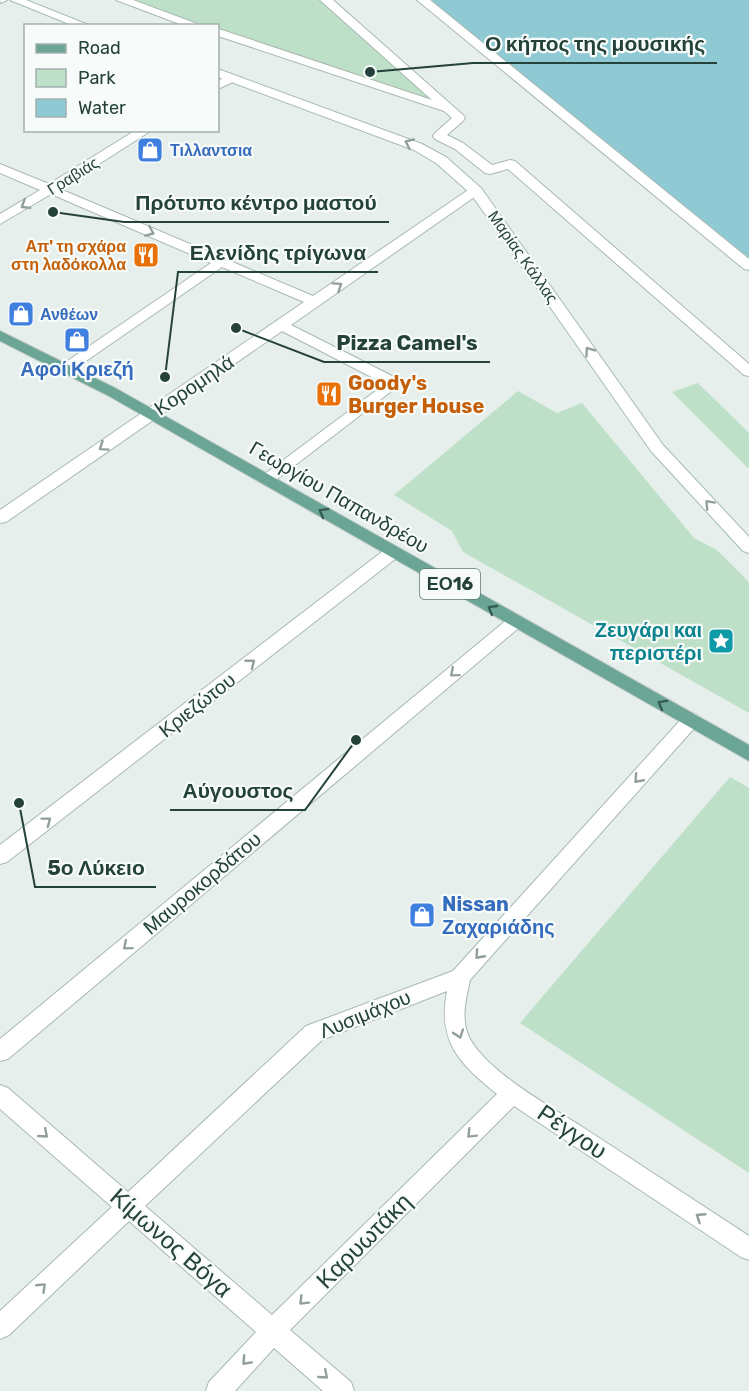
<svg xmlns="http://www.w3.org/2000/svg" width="749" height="1391" font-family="Rubik,sans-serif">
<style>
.green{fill:#bfe0c8}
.water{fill:#8ec9d4}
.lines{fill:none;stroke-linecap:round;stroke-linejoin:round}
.street-casing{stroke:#a8b8b2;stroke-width:2}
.secondary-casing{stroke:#a4bbb3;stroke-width:2}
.primary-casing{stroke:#c2cac8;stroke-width:2}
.street{fill:#fff;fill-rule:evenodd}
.secondary{fill:#fff;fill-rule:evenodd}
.primary{fill:#6aa596;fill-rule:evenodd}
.oneway{stroke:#92a09c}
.oneway2{stroke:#365b51}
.labels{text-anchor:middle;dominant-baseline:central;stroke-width:4.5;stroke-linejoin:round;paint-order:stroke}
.far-shop-label{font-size:16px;font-weight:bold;fill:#366cbe;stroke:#f7fbf9;text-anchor:start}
.far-street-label{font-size:16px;fill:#24423a;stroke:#f7fbf9}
.far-food-label{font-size:16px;font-weight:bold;fill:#c56008;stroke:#f7fbf9;text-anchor:end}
.shield{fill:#f7fbf9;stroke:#637a73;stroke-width:1.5}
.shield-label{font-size:18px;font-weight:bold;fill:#24423a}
.shop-label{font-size:20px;font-weight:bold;fill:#366cbe;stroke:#f7fbf9}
.food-label{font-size:20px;font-weight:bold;fill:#c56008;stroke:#f7fbf9;text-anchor:start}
.street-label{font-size:20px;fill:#24423a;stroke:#f7fbf9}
.culture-label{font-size:20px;font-weight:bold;fill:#0d838f;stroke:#f7fbf9;text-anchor:end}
.near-street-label{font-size:24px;fill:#24423a;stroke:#f7fbf9}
.leader{fill:none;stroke:#24423a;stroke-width:2}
.callout-dot{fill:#24423a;stroke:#f7fbf9;stroke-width:2}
.callout-label{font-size:21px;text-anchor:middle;font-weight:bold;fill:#24423a;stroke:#f7fbf9;stroke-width:4.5;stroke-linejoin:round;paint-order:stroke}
</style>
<rect width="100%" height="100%" fill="#e6efeb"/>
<g class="green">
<path d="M 122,0 L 326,0 L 450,111 L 218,32 L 218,26 L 198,25 Z"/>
<path d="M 698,383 L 749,433 L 749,469 L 672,392 Z"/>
<path d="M 518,391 L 557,413 L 582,403 L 694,538 L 717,550 L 749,582 L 749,713 L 463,552 L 452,531 L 394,495 Z"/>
<path d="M 730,777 L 749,788 L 749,1173 L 520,1023 Z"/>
</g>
<path class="water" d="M 430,0 L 749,0 L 749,258 Z"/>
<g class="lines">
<defs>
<g id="street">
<path d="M 0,0 L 7,0 L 1,3 Z"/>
<path d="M 116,0 L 133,0 L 203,26 L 185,26 Z"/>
<path d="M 320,0 L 333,0 L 463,115 L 465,118 L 463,121 L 447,135 L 463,143 L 492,165 L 510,160 L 515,161 L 749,364 L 749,376 L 744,375 L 508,169 L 490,174 L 485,173 L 455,149 L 435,139 L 433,136 L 435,133 L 452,118 L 444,111 L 218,36 L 218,29 L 222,30 L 432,100 Z"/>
<path d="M 417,0 L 430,0 L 749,259 L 749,270 L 744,269 Z"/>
<path d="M 231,74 L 237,78 L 235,81 L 218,89 L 218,81 Z"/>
<path d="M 136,130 L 152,130 L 60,189 L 313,296 L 471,188 L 476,187 L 483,191 L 291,325 L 400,380 L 402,383 L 272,483 L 266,484 L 258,479 L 385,384 L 282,331 L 6,522 L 0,523 L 0,510 L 304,302 L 222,267 L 73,370 L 63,370 L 61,367 L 63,364 L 211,263 L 51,194 L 0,224 L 0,214 L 40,190 L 0,173 L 0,164 L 49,184 Z"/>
<path d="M 393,546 L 399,548 L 401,552 L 399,556 L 7,862 L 0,864 L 0,845 L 387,548 Z"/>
<path d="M 515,616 L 521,618 L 524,622 L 521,626 L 8,1059 L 0,1061 L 0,1039 L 509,618 Z"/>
<path d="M 691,713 L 697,715 L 700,720 L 697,725 L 470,980 C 466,999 460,1020 470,1039 C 489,1073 551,1107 584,1128 C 639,1164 694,1200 749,1236 L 749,1260 L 741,1257 L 514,1106 L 290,1330 L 351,1382 L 354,1391 L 323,1391 L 274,1348 L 235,1391 L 206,1391 L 209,1382 L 256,1332 L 129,1221 L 9,1335 L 0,1339 L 0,1311 L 112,1207 L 0,1109 L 0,1085 L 8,1088 L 128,1192 L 306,1026 L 453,971 L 685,715 ZM 447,991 C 437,1042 460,1064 497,1094 L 272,1315 L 145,1206 L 322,1040 Z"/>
</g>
<g id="secondary">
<path d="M 10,0 L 26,0 L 91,26 L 74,26 Z"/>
<path d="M 218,69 L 422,144 L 446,157 L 481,188 L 663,445 L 749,537 L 749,553 L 743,551 L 651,451 L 471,194 L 436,163 L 414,150 L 218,77 Z"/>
</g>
<path id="primary" d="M 0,331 L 117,389 L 749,745 L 749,761 L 107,395 L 0,341 Z"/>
</defs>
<use href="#street" class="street-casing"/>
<use href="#secondary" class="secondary-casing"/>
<use href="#primary" class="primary-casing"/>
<use href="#street" class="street"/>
<use href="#secondary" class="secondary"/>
<use href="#primary" class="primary"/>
</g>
<defs><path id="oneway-chevron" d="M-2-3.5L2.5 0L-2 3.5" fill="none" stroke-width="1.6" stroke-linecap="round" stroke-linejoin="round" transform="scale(1.5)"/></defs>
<g class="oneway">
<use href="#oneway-chevron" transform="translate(409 143) rotate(-156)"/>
<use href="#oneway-chevron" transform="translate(25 205) rotate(148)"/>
<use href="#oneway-chevron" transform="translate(150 232) rotate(23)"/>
<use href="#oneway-chevron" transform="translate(338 286) rotate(-34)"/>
<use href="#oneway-chevron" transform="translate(589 351) rotate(-125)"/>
<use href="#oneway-chevron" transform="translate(103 447) rotate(146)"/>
<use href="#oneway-chevron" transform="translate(709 504) rotate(-133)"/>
<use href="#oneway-chevron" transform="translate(251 663) rotate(-38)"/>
<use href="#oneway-chevron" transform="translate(454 673) rotate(140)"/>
<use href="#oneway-chevron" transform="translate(638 779) rotate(132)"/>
<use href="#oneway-chevron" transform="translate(47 821) rotate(-37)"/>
<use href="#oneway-chevron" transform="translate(127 946) rotate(140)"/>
<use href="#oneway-chevron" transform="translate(479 955) rotate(132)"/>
<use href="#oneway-chevron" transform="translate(459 1034) rotate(71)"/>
<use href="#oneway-chevron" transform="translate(44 1134) rotate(41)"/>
<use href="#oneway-chevron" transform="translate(471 1134) rotate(135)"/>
<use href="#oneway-chevron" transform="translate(700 1217) rotate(-147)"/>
<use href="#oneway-chevron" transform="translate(42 1287) rotate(-44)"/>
<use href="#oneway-chevron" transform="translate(303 1301) rotate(135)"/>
<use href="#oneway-chevron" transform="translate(246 1361) rotate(133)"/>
<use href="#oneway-chevron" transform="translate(324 1375) rotate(41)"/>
</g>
<g class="oneway2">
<use href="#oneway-chevron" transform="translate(323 512) rotate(-150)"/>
<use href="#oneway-chevron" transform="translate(492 609) rotate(-150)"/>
<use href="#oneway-chevron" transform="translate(662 704) rotate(-151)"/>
</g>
<defs>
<symbol id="shop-square" viewBox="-11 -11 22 22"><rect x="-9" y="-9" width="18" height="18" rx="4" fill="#3f7fe0" stroke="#f7fbf9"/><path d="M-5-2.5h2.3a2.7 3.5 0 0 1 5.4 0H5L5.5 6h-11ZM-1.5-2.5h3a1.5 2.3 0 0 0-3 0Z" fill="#fff"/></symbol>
<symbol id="restaurant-square" viewBox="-11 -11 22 22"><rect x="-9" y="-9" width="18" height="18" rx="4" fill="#e8710a" stroke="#f7fbf9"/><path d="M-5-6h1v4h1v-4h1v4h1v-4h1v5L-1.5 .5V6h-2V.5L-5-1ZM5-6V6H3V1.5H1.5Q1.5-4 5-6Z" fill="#fff"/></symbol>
<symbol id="sight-square" viewBox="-11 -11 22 22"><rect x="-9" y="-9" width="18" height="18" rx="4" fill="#0f9aa8" stroke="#f7fbf9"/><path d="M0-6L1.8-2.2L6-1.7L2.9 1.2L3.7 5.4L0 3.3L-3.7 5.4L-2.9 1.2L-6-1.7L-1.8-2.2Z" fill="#fff"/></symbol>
</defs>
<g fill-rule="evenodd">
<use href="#shop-square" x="135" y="135" width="30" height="30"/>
<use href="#restaurant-square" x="131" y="240" width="30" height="30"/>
<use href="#shop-square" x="6" y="299" width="30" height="30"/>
<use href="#shop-square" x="62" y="325" width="30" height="30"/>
<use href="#restaurant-square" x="314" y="379" width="30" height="30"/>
<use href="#sight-square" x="706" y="626" width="30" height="30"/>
<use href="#shop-square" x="407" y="900" width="30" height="30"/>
</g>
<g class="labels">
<g class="far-shop-label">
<text x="170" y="150">Τιλλαντσια</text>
<text x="40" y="314">Ανθέων</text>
</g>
<g class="far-street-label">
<text transform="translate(73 176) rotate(-32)">Γραβιάς</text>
<text transform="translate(523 257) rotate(55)">Μαρίας Κάλλας</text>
</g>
<g class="far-food-label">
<text x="126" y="246">Απ' τη σχάρα<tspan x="126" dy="18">στη λαδόκολλα</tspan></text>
</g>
<rect class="shield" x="420" y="569" width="60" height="30" rx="4.5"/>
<g class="shield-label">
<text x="450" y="584">ΕΟ16</text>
</g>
<g class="shop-label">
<text x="77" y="369">Αφοί Κριεζή</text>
<text x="442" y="904" text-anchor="start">Nissan<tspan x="442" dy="23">Ζαχαριάδης</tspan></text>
</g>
<g class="food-label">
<text x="348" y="383">Goody's<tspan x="348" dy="23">Burger House</tspan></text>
</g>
<g class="street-label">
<text transform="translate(194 385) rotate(-34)">Κορομηλά</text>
<text transform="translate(339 497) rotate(30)">Γεωργίου Παπανδρέου</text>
<text transform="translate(197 705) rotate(-38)">Κριεζώτου</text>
<text transform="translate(202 883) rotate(-40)">Μαυροκορδάτου</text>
<text transform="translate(365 1014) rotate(-22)">Λυσιμάχου</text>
</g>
<g class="culture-label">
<text x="702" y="630">Ζευγάρι και<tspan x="702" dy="23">περιστέρι</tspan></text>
</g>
<g class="near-street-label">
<text transform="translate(572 1132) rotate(34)">Ρέγγου</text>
<text transform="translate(364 1241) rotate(-45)">Καρυωτάκη</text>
<text transform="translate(171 1243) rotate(41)">Κίμωνος Βόγα</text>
</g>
</g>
<path class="leader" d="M370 72L473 63H717M53 212L124 222H389M165 377L178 272H378M236 328L324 362H490M356 740L305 810H170M19 803L35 887H156"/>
<g class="callout-dot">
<circle cx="370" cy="72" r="6"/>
<circle cx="53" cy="212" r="6"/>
<circle cx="165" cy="377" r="6"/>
<circle cx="236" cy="328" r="6"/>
<circle cx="356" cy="740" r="6"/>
<circle cx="19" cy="803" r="6"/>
</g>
<g class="callout-label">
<text x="595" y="51">Ο κήπος της μουσικής</text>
<text x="256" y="210">Πρότυπο κέντρο μαστού</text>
<text x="278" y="260">Ελενίδης τρίγωνα</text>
<text x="407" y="350">Pizza Camel's</text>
<text x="238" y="798">Αύγουστος</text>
<text x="96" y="875">5ο Λύκειο</text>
</g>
<rect x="24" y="24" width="195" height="108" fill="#f7fbf9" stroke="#a3b1ad" stroke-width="1.5"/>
<rect x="36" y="44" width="30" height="9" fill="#6aa596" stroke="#a3b1ad" stroke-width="1.5"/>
<text x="78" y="54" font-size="18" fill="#24423a">Road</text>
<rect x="36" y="69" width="30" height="18" fill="#bfe0c8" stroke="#a3b1ad" stroke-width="1.5"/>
<text x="78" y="84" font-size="18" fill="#24423a">Park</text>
<rect x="36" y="99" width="30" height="18" fill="#8ec9d4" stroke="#a3b1ad" stroke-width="1.5"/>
<text x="78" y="114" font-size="18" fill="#24423a">Water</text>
</svg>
